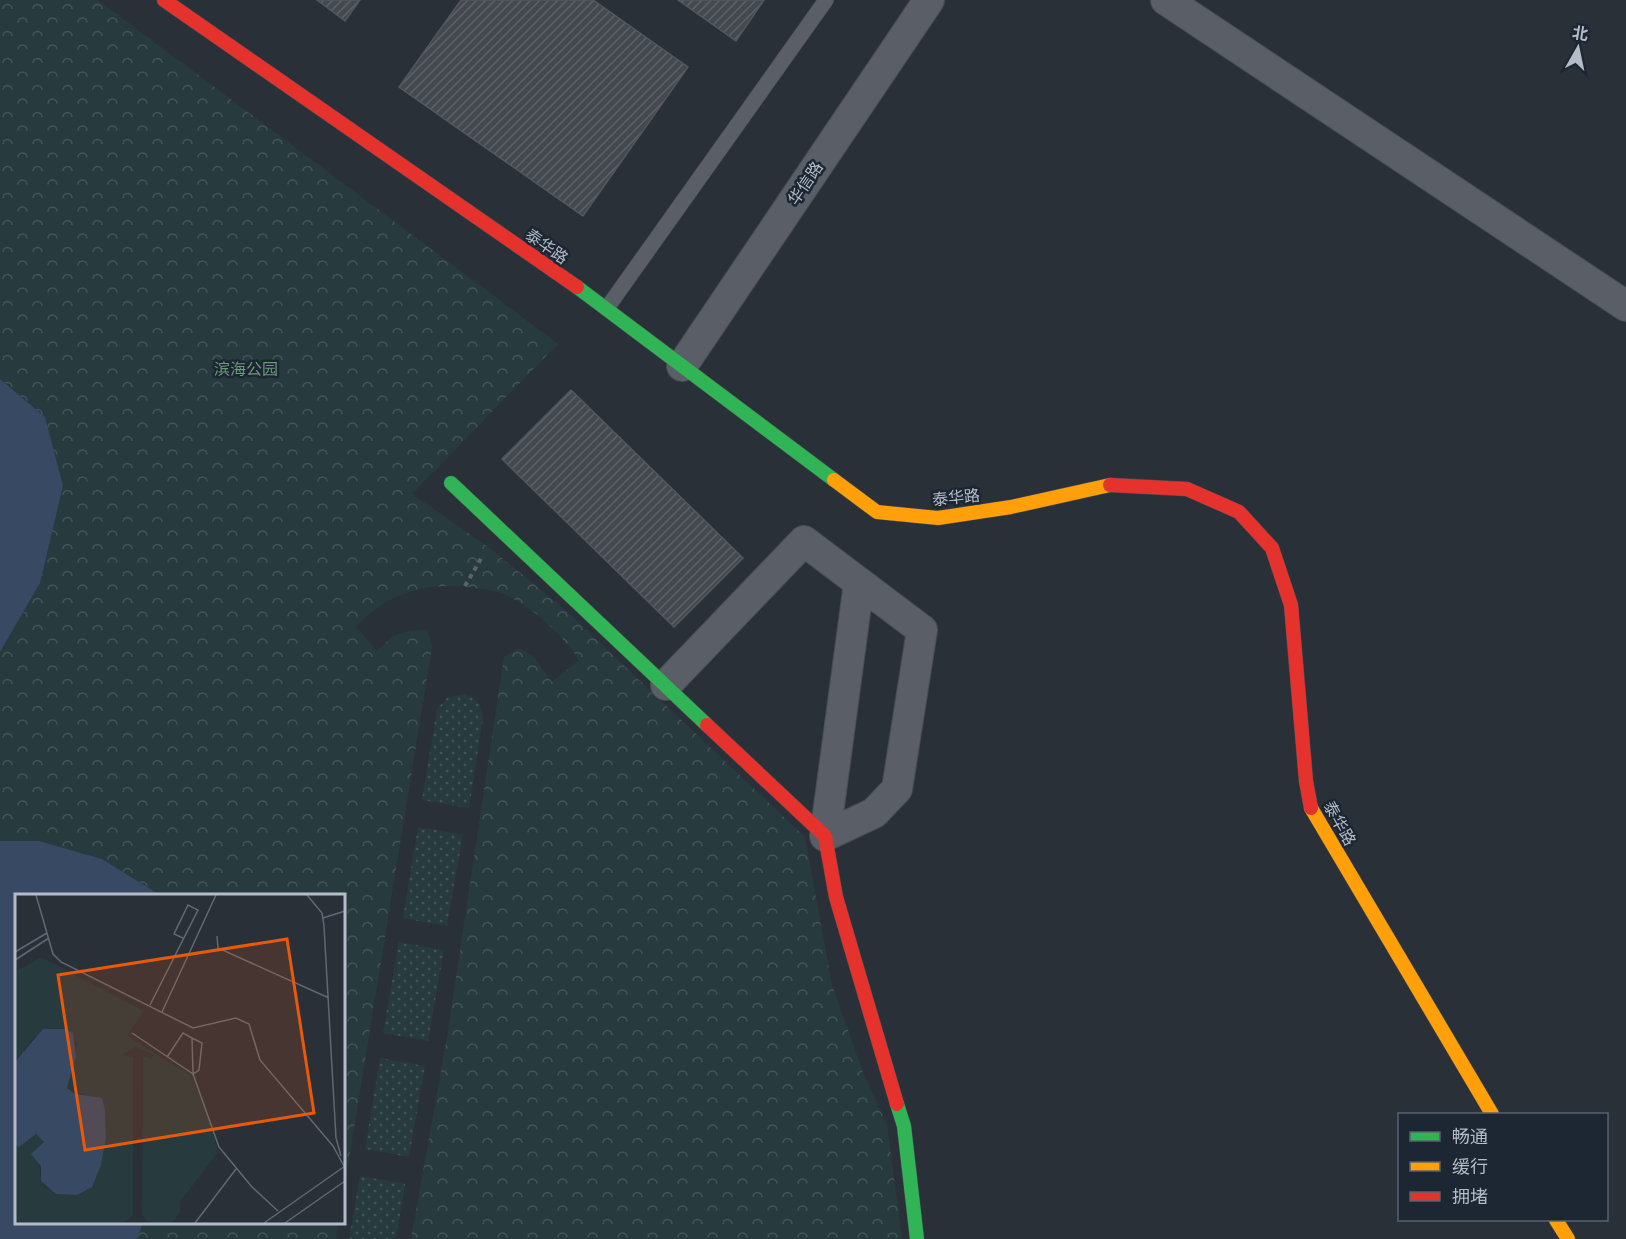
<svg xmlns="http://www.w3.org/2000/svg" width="1626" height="1239" font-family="'Archivo Narrow','Noto Sans SC',sans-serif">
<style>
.grass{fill:url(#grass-dots)}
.park{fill:url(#park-crowns)}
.water{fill:#384963}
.building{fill:url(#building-hatch);stroke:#52575f;stroke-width:1.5}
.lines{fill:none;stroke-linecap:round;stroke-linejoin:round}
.lane-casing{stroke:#484c53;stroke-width:16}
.street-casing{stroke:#484c53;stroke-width:32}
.fast-casing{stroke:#484c53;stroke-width:15}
.slow-casing{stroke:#484c53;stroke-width:15}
.jam-casing{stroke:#484c53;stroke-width:15}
.path{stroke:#5d636a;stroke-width:4;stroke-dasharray:4.5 4.5;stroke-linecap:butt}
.lane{stroke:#5a5e66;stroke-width:15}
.street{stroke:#5a5e66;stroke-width:30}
.fast{stroke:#30b455;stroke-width:14}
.slow{stroke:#ff9f0a;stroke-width:14}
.jam{stroke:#e5322d;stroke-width:14}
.labels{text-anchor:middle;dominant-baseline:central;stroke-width:5;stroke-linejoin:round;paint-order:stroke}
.street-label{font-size:16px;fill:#b4bcc9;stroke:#1d2633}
.park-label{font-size:16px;fill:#6b9a76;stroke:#1d2633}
.inset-road{fill:none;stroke:#616872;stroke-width:1.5}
.view{fill:#e8590c;fill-opacity:0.15;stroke:#e8590c;stroke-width:3}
.inset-edge{fill:none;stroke:#b4bcc9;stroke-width:3}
</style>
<defs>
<pattern id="grass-dots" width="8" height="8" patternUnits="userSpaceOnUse" patternTransform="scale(1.5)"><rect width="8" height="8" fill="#273a3e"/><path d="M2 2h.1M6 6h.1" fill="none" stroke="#445559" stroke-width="1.8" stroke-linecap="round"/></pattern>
<pattern id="park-crowns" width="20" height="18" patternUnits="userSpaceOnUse" patternTransform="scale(1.5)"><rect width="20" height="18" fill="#273a3e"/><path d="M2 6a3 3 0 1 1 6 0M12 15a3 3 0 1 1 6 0" fill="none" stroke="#445559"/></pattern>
<pattern id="building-hatch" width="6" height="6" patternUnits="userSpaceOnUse" patternTransform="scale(1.5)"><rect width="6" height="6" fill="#444950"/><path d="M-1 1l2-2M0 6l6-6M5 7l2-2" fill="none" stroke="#5d6168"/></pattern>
</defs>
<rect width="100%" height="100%" fill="#2a3038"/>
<g class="grass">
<path d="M 465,694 C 477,699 481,704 483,718 L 469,808 L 422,800 L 437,709 L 448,697 Z"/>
<path d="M 418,827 L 463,835 L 447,926 L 403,918 Z"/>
<path d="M 399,942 L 444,950 L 428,1041 L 383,1033 Z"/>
<path d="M 380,1058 L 425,1066 L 409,1157 L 365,1149 Z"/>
<path d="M 360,1176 L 405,1184 L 396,1239 L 349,1239 Z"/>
</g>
<g class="park">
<path d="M 0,0 L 98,0 L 558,344 L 412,494 L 487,546 L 562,607 L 805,837 L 832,985 L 862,1070 L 887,1125 L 902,1239 L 411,1239 L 447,1037 L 504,657 L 519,648 L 533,656 L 552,682 L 579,660 C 561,633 534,608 504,594 C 497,591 488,590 481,589 C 433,580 389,590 356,627 L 377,651 C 395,633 402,630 428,630 L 432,647 L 344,1190 L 344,896 L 160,895 L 102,859 L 39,841 L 0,841 L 0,652 L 40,583 L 45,417 L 0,379 Z"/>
<path d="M 143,1223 L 143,1222 L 338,1223 L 336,1239 L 137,1239 Z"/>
</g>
<g class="water">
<path d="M 0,379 L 45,417 L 63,486 L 40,583 L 0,652 Z"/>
<path d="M 0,841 L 39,841 L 102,859 L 160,895 L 16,896 L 16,1222 L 143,1223 L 137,1239 L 0,1239 Z"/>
</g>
<g class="building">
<path d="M 317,0 L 360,0 L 345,21 Z"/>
<path d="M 461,0 L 593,0 L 688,67 L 583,216 L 399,87 Z"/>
<path d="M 678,0 L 764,0 L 736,41 Z"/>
<path d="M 571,390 L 743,558 L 674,627 L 502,459 Z"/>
</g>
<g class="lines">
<defs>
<path id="lane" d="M 607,308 L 826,0"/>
<g id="street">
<path d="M 1166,0 L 1626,306"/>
<path d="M 682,366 L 929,0"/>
<path d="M 666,685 L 804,541 L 922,630 L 897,789 L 874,813 L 825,836 L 859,583"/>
</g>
<g id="fast">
<path d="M 577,287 L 834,480"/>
<path d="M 451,483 L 707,725"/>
<path d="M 897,1104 L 904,1126 L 917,1239"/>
</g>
<g id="slow">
<path d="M 834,480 L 877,512 L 938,518 L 1011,507 L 1110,485"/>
<path d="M 1311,808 L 1492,1114"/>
<path d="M 1556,1220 L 1568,1239"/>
</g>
<g id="jam">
<path d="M 164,0 L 577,287"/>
<path d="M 1110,485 L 1187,489 L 1239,512 L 1272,548 L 1291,605 L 1306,781 L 1311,808"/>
<path d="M 707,725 L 825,836 L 836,897 L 897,1104"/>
</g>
</defs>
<use href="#lane" class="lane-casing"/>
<use href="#street" class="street-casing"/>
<use href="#fast" class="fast-casing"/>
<use href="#slow" class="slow-casing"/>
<use href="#jam" class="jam-casing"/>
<path class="path" d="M 465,586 L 482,557"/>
<use href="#lane" class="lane"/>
<use href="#street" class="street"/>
<use href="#fast" class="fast"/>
<use href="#slow" class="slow"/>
<use href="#jam" class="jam"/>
</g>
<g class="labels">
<g class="street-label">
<text transform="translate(805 183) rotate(-56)">华信路</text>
<text transform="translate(547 246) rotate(35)">泰华路</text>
<text transform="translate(956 497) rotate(-6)">泰华路</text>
<text transform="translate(1340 823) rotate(61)">泰华路</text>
</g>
<g class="park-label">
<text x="246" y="369">滨海公园</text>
</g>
</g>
<g transform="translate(15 894)">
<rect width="330" height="330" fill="#2a3038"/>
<path d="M 26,63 L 129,117 L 112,142 L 175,181 L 193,220 L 203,258 L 165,308 L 165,318 L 157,329 L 135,329 L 127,321 L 128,162 L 136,165 L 139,161 L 121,153 L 107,161 L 118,163 L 118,321 L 109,329 L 0,329 L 0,251 L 4,253 L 21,240 L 30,248 L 24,267 L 26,287 L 31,294 L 62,301 L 86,271 L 91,245 L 90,216 L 67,199 L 60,200 L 52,194 L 63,148 L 20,142 L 0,168 L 0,78 Z" fill="#273a3e"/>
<path d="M 28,135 L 51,135 L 58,139 L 61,162 L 52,194 L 60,200 L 87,204 L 90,216 L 91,245 L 86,271 L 77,293 L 62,301 L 41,300 L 26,287 L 26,272 L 16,260 L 29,248 L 21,240 L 4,253 L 0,251 L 0,168 Z" fill="#384963"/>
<path class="inset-road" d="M 21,1 L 38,60 L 46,68 L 178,134 L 221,124 L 234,130 L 245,166 L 318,252 L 329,272M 292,1 L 307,19 L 309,32 L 321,244 L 326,262M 308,24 L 330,17M 202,42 L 203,54 L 314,104M 0,58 L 32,39M 0,66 L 34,44M 135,111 L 183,16 L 173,11 L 159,40 L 168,44M 147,118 L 201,1M 117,139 L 178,180 L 204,253 L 237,293 L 263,317M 152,163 L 168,139 L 177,144 L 187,149 L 184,176 L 178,180 L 177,144M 180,329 L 221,275M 249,329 L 330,272M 270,329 L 330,287"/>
<path class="view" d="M 272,45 L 299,219 L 70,256 L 43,81 Z"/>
<rect width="330" height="330" class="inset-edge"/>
</g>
<rect x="1398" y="1113" width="210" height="108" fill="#1d2633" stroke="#59626f" stroke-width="1.5"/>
<rect x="1410" y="1132" width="30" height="9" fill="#30b455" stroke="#59626f" stroke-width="1.5"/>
<text x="1452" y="1143" font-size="18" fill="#b4bcc9">畅通</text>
<rect x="1410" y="1162" width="30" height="9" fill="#ff9f0a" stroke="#59626f" stroke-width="1.5"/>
<text x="1452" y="1173" font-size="18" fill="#b4bcc9">缓行</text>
<rect x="1410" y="1192" width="30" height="9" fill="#e5322d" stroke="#59626f" stroke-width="1.5"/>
<text x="1452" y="1203" font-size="18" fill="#b4bcc9">拥堵</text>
<g transform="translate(1578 48) rotate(9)" stroke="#1d2633" stroke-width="4.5" paint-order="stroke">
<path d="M0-4.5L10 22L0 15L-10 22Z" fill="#b4bcc9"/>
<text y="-9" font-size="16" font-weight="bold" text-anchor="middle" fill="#b4bcc9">北</text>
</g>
</svg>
